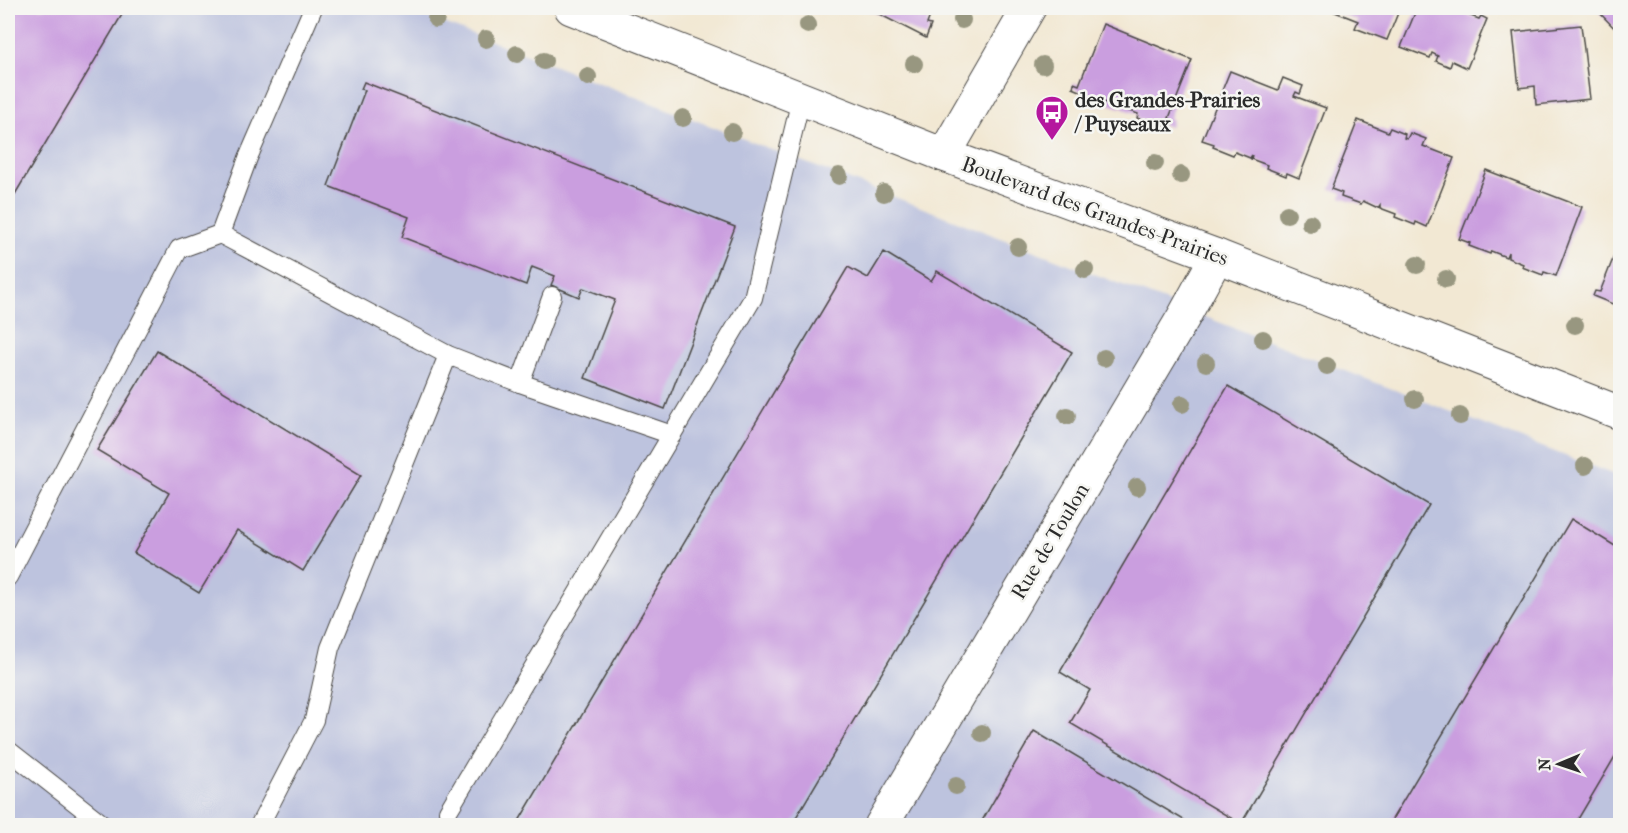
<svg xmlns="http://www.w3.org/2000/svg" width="1628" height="833" font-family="'IM FELL French Canon',serif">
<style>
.industrial{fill:#bdc3de}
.building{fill:#ca9edf}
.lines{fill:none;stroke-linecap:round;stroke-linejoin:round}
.lane-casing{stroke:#494744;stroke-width:20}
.street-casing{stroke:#494744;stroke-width:35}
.secondary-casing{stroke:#494744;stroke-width:35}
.lane{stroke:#fff;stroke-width:18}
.street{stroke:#fff;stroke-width:33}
.secondary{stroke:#fff;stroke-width:33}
.tree{fill:#989780}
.labels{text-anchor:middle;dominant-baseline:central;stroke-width:5;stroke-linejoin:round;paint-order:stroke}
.poi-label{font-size:21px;font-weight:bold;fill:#2b2b2b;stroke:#f6f6f2;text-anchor:start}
.street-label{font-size:21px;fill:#2b2b2b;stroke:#f6f6f2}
</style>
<rect width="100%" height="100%" fill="#f6f6f2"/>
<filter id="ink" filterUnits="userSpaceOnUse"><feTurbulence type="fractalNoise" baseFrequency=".0167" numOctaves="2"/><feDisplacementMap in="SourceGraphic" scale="12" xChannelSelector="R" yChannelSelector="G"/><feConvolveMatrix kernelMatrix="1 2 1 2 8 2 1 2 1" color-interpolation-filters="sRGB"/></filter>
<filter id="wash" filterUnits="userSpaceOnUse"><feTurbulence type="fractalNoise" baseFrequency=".008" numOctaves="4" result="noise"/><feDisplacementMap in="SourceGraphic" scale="24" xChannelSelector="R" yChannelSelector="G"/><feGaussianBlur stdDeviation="1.35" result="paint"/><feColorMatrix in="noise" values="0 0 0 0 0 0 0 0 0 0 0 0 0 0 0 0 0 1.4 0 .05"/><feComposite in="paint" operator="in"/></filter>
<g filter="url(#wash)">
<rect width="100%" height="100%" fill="#f2e8d3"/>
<path class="industrial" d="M 8,8 L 405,8 L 1620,477 L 1620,825 L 8,825 Z"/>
<g id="blocks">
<g class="building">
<path d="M 8,8 L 126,8 L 8,206 Z"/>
<path d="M 859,8 L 933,8 L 927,24 L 931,25 L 926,38 L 879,14 Z"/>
<path d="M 1325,8 L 1400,8 L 1387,40 L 1355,28 L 1358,21 Z"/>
<path d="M 1417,8 L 1461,8 L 1464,9 L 1463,13 L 1479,19 L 1481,16 L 1487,19 L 1467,68 L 1452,61 L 1450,67 L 1436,61 L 1438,56 L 1432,53 L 1430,58 L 1401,47 Z"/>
<path d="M 1595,8 L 1620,8 L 1620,34 Z"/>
<path d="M 1103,24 L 1192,60 L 1169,118 L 1172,120 L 1170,127 L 1157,122 L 1156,126 L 1137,118 L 1138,114 L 1124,109 L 1121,105 L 1120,108 L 1104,102 L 1103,106 L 1084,98 L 1085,93 L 1073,88 L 1074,83 L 1079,85 Z"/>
<path d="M 1581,25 L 1590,99 L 1536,105 L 1535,86 L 1519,88 L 1513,32 Z"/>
<path d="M 1230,71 L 1278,90 L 1283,78 L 1303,86 L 1300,94 L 1296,92 L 1294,96 L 1326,108 L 1299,178 L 1287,173 L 1286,176 L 1266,168 L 1267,165 L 1251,159 L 1252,155 L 1250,158 L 1235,152 L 1233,155 L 1213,147 L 1214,144 L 1202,140 Z"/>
<path d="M 364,82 L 735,227 L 665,409 L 585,378 L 615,300 L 583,288 L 579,297 L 551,285 L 555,276 L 532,267 L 526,285 L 402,237 L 409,217 L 328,186 L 365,90 L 361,89 Z"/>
<path d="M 1358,120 L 1388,132 L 1390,128 L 1405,134 L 1404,138 L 1407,139 L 1410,133 L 1426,139 L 1423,146 L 1454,158 L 1427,227 L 1416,222 L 1415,225 L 1395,217 L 1396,214 L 1380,208 L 1380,205 L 1378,208 L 1363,201 L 1361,204 L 1341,197 L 1342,193 L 1331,189 Z"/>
<path d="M 1486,170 L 1582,207 L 1556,276 L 1544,272 L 1543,275 L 1522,267 L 1523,264 L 1508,258 L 1508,252 L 1506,257 L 1491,251 L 1490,254 L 1469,246 L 1470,243 L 1459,239 Z"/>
<path d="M 1620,241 L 1620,307 L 1593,296 L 1595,291 L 1600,292 Z"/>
<path d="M 884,252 L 931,281 L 937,271 L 1072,352 L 791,826 L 516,826 L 848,267 L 868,278 Z"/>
<path d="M 157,351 L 361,475 L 303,571 L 237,530 L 199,593 L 134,553 L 169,493 L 97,450 Z"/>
<path d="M 1228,386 L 1429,505 L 1241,824 L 1070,723 L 1090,690 L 1060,672 Z"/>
<path d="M 1571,519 L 1620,549 L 1620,748 L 1574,826 L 1388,826 Z"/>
<path d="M 1034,731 L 1194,826 L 979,826 Z"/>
</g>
</g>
</g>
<g filter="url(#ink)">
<use href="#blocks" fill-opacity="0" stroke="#494744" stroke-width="1.5"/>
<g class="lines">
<defs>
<g id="lane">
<path d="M 220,234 L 248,158 L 313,8"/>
<path d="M 520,383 L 552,296"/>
<path d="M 8,577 L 179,249 L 220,234 L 448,355 L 520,383 L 672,435"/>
<path d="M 8,750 L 105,826"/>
<path d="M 448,811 L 753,298 L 801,99"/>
<path d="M 259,826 L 314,720 L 330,648 L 448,355"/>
</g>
<g id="street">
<path d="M 944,155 L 1029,8"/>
<path d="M 881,826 L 1183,318 L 1217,256"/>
</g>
<path id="secondary" d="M 571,8 L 944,155 L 1217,256 L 1620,413"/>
</defs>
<use href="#lane" class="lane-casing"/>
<use href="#street" class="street-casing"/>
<use href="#secondary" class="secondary-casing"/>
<use href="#lane" class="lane"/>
<use href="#street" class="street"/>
<use href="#secondary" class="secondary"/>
</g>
<g class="tree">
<circle cx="436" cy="19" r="9"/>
<circle cx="962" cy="20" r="9"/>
<circle cx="808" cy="25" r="9"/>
<circle cx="486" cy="39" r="9"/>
<circle cx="517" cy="54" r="9"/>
<circle cx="544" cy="61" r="9"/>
<circle cx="914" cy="64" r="9"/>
<circle cx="1043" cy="65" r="9"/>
<circle cx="588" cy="77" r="9"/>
<circle cx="683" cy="118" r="9"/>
<circle cx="1055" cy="119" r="9"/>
<circle cx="732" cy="132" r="9"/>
<circle cx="1155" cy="163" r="9"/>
<circle cx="1181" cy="175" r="9"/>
<circle cx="839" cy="176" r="9"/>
<circle cx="884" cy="193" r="9"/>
<circle cx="1287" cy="214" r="9"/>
<circle cx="1310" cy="223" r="9"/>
<circle cx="1018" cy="247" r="9"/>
<circle cx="1417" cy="265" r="9"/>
<circle cx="1085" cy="270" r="9"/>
<circle cx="1446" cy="279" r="9"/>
<circle cx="1575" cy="325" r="9"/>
<circle cx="1263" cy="339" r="9"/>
<circle cx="1104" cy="358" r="9"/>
<circle cx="1206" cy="363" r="9"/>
<circle cx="1327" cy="366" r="9"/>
<circle cx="1415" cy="399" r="9"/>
<circle cx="1182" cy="404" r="9"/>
<circle cx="1067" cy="416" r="9"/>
<circle cx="1460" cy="416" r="9"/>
<circle cx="1585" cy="466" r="9"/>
<circle cx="1137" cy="487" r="9"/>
<circle cx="982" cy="733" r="9"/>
<circle cx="956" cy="786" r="9"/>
</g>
</g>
<defs>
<symbol id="bus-pin" viewBox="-11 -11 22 30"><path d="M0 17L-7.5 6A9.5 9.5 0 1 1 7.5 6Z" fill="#b5179e" stroke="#f6f6f2"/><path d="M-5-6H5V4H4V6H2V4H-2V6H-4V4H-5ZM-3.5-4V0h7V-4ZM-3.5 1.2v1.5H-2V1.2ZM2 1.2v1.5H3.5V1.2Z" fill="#fff"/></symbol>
</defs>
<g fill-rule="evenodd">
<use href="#bus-pin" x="1033" y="93" width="38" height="52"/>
</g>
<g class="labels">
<g class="poi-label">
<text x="1075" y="100">des Grandes-Prairies<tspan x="1075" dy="24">/ Puyseaux</tspan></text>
</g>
<g class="street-label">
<text transform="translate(1095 211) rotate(20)">Boulevard des Grandes-Prairies</text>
<text transform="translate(1050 541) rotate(-59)">Rue de Toulon</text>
</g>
</g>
<rect width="1628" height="833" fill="none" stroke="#f6f6f2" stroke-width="30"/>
<g transform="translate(1559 764) rotate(268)" stroke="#f6f6f2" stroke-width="4.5" paint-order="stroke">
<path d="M0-4.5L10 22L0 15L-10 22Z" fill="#2b2b2b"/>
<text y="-9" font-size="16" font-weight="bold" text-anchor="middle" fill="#2b2b2b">N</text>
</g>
</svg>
